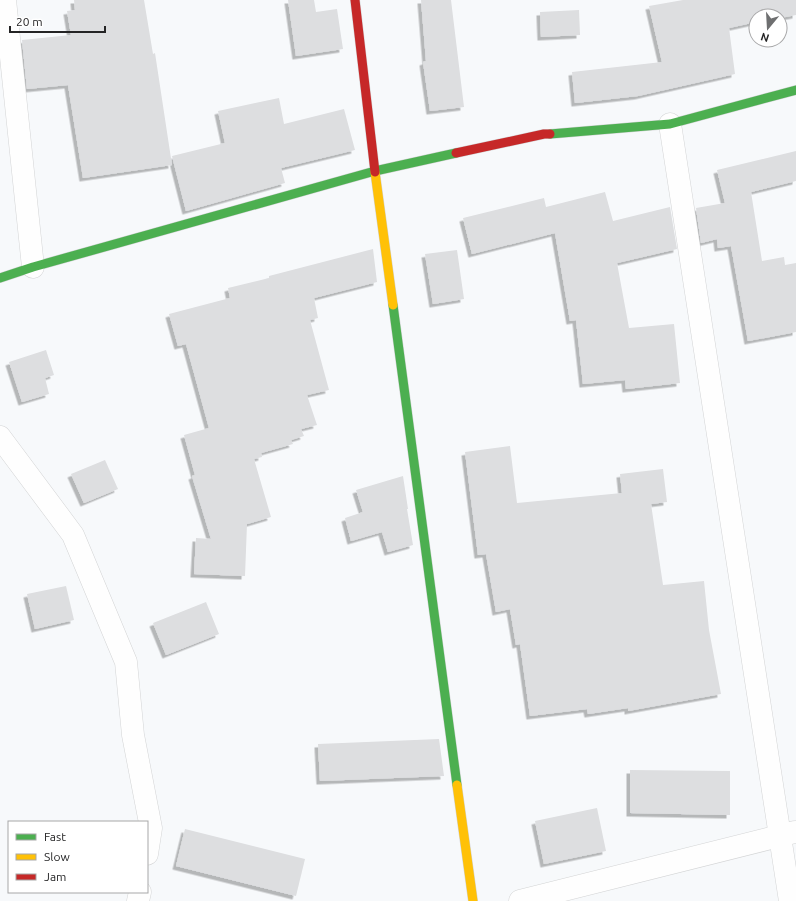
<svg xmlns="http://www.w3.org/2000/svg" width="796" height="901" font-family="Ubuntu,sans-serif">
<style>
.building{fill:#dddee0;filter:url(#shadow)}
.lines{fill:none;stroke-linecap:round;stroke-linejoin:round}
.street-casing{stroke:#d3d4d5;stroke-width:23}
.fast-casing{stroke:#d3d4d5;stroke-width:10}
.slow-casing{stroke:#d3d4d5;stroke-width:10}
.jam-casing{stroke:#d3d4d5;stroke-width:10}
.street{stroke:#fefefe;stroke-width:22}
.fast{stroke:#4caf50;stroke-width:9}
.slow{stroke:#ffc107;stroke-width:9}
.jam{stroke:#c62828;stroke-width:9}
</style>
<defs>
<filter id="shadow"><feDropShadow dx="-3.5" dy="3.5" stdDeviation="0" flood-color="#0004"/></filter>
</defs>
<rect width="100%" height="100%" fill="#f7f9fb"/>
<g class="building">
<path d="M 74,0 L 144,0 L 153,54 L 155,53 L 172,165 L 83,178 L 68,85 L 27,89 L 22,40 L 71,35 L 67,11 L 75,10 Z"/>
<path d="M 288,0 L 314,0 L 316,12 L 337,9 L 343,49 L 296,56 Z"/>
<path d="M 421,0 L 451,0 L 464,107 L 430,111 L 423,62 L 426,61 Z"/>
<path d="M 683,0 L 796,0 L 796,15 L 780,18 L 780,16 L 756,16 L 756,22 L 729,28 L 735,74 L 638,96 L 575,103 L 572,72 L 662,62 L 649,6 Z"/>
<path d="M 579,10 L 580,35 L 541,37 L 540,12 Z"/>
<path d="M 279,98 L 284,124 L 344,109 L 355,150 L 281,168 L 285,183 L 186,211 L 172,156 L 225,143 L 218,111 Z"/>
<path d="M 796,151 L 796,181 L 751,192 L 762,261 L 784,257 L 785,265 L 796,263 L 796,332 L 748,341 L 731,246 L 718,248 L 717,239 L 701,243 L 696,208 L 725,203 L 717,170 Z"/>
<path d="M 605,192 L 613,221 L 670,207 L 677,249 L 617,263 L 629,328 L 674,324 L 680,383 L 626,389 L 625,380 L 583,384 L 576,320 L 570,321 L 555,233 L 472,254 L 463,218 L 544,198 L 546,207 Z"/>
<path d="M 373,249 L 377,282 L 314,298 L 318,318 L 310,320 L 329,390 L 307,395 L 317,425 L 301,429 L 304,436 L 291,440 L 293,444 L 261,453 L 262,457 L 254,459 L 271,517 L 247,524 L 245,576 L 194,574 L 196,538 L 211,539 L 192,476 L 195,475 L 184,435 L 209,428 L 186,344 L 178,346 L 169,314 L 230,298 L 228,288 L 269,278 L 269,276 Z"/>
<path d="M 457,250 L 464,299 L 433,304 L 425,254 Z"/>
<path d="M 46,350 L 54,375 L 45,378 L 49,394 L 22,402 L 9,362 Z"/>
<path d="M 510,446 L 517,503 L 622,493 L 620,474 L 663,469 L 667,502 L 651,504 L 663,585 L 704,581 L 709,630 L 721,694 L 628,711 L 628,708 L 588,714 L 587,709 L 530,716 L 520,644 L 516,645 L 510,609 L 496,612 L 486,554 L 478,555 L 465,452 Z"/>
<path d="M 105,460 L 118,489 L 84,503 L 71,474 Z"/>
<path d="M 403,476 L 408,509 L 407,509 L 413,545 L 388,552 L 382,532 L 351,541 L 345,518 L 363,512 L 356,490 Z"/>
<path d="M 66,586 L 74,620 L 35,629 L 27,594 Z"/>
<path d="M 206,602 L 219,634 L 166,655 L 153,623 Z"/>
<path d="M 439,739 L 444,776 L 320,781 L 318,744 Z"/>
<path d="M 630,770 L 730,771 L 730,815 L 630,813 Z"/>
<path d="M 597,808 L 606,851 L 544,864 L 535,821 Z"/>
<path d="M 185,829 L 305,859 L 296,896 L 176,866 Z"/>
</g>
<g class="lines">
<defs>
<g id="street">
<path d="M 5,0 L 33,267"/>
<path d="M 670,124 L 790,901"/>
<path d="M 0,437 L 73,535 L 126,662 L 133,735 L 151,828 L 147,854"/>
<path d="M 138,901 L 140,892"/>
<path d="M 520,901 L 795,832"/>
</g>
<g id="fast">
<path d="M 550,134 L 670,124 L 796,90"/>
<path d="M 0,278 L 33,267 L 375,171 L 456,153"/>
<path d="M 393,305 L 457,785"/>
</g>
<g id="slow">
<path d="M 375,172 L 393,305"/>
<path d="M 457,785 L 473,901"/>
</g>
<g id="jam">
<path d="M 355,0 L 375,172"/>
<path d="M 456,153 L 544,134 L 550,134"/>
</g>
</defs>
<use href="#street" class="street-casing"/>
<use href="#fast" class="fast-casing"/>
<use href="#slow" class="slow-casing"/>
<use href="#jam" class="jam-casing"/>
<use href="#street" class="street"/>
<use href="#fast" class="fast"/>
<use href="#slow" class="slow"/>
<use href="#jam" class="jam"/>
</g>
<rect x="8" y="821" width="140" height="72" fill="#ffffff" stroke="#a7a7a8"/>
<rect x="16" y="834" width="20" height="6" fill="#4caf50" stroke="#a7a7a8"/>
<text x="44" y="841" font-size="12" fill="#242425">Fast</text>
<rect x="16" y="854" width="20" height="6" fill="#ffc107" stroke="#a7a7a8"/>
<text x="44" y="861" font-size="12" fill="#242425">Slow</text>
<rect x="16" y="874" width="20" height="6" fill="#c62828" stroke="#a7a7a8"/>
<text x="44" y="881" font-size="12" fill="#242425">Jam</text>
<g transform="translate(768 28) rotate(198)"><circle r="19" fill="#ffffff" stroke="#a7a7a8"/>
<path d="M0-3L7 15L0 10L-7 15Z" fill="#6e6f70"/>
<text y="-6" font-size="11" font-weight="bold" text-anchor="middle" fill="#242425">N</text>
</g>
<path d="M10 26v6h95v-6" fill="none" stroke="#242425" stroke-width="2"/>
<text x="16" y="26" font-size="12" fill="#242425" stroke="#ffffff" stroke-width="3" paint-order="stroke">20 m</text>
</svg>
